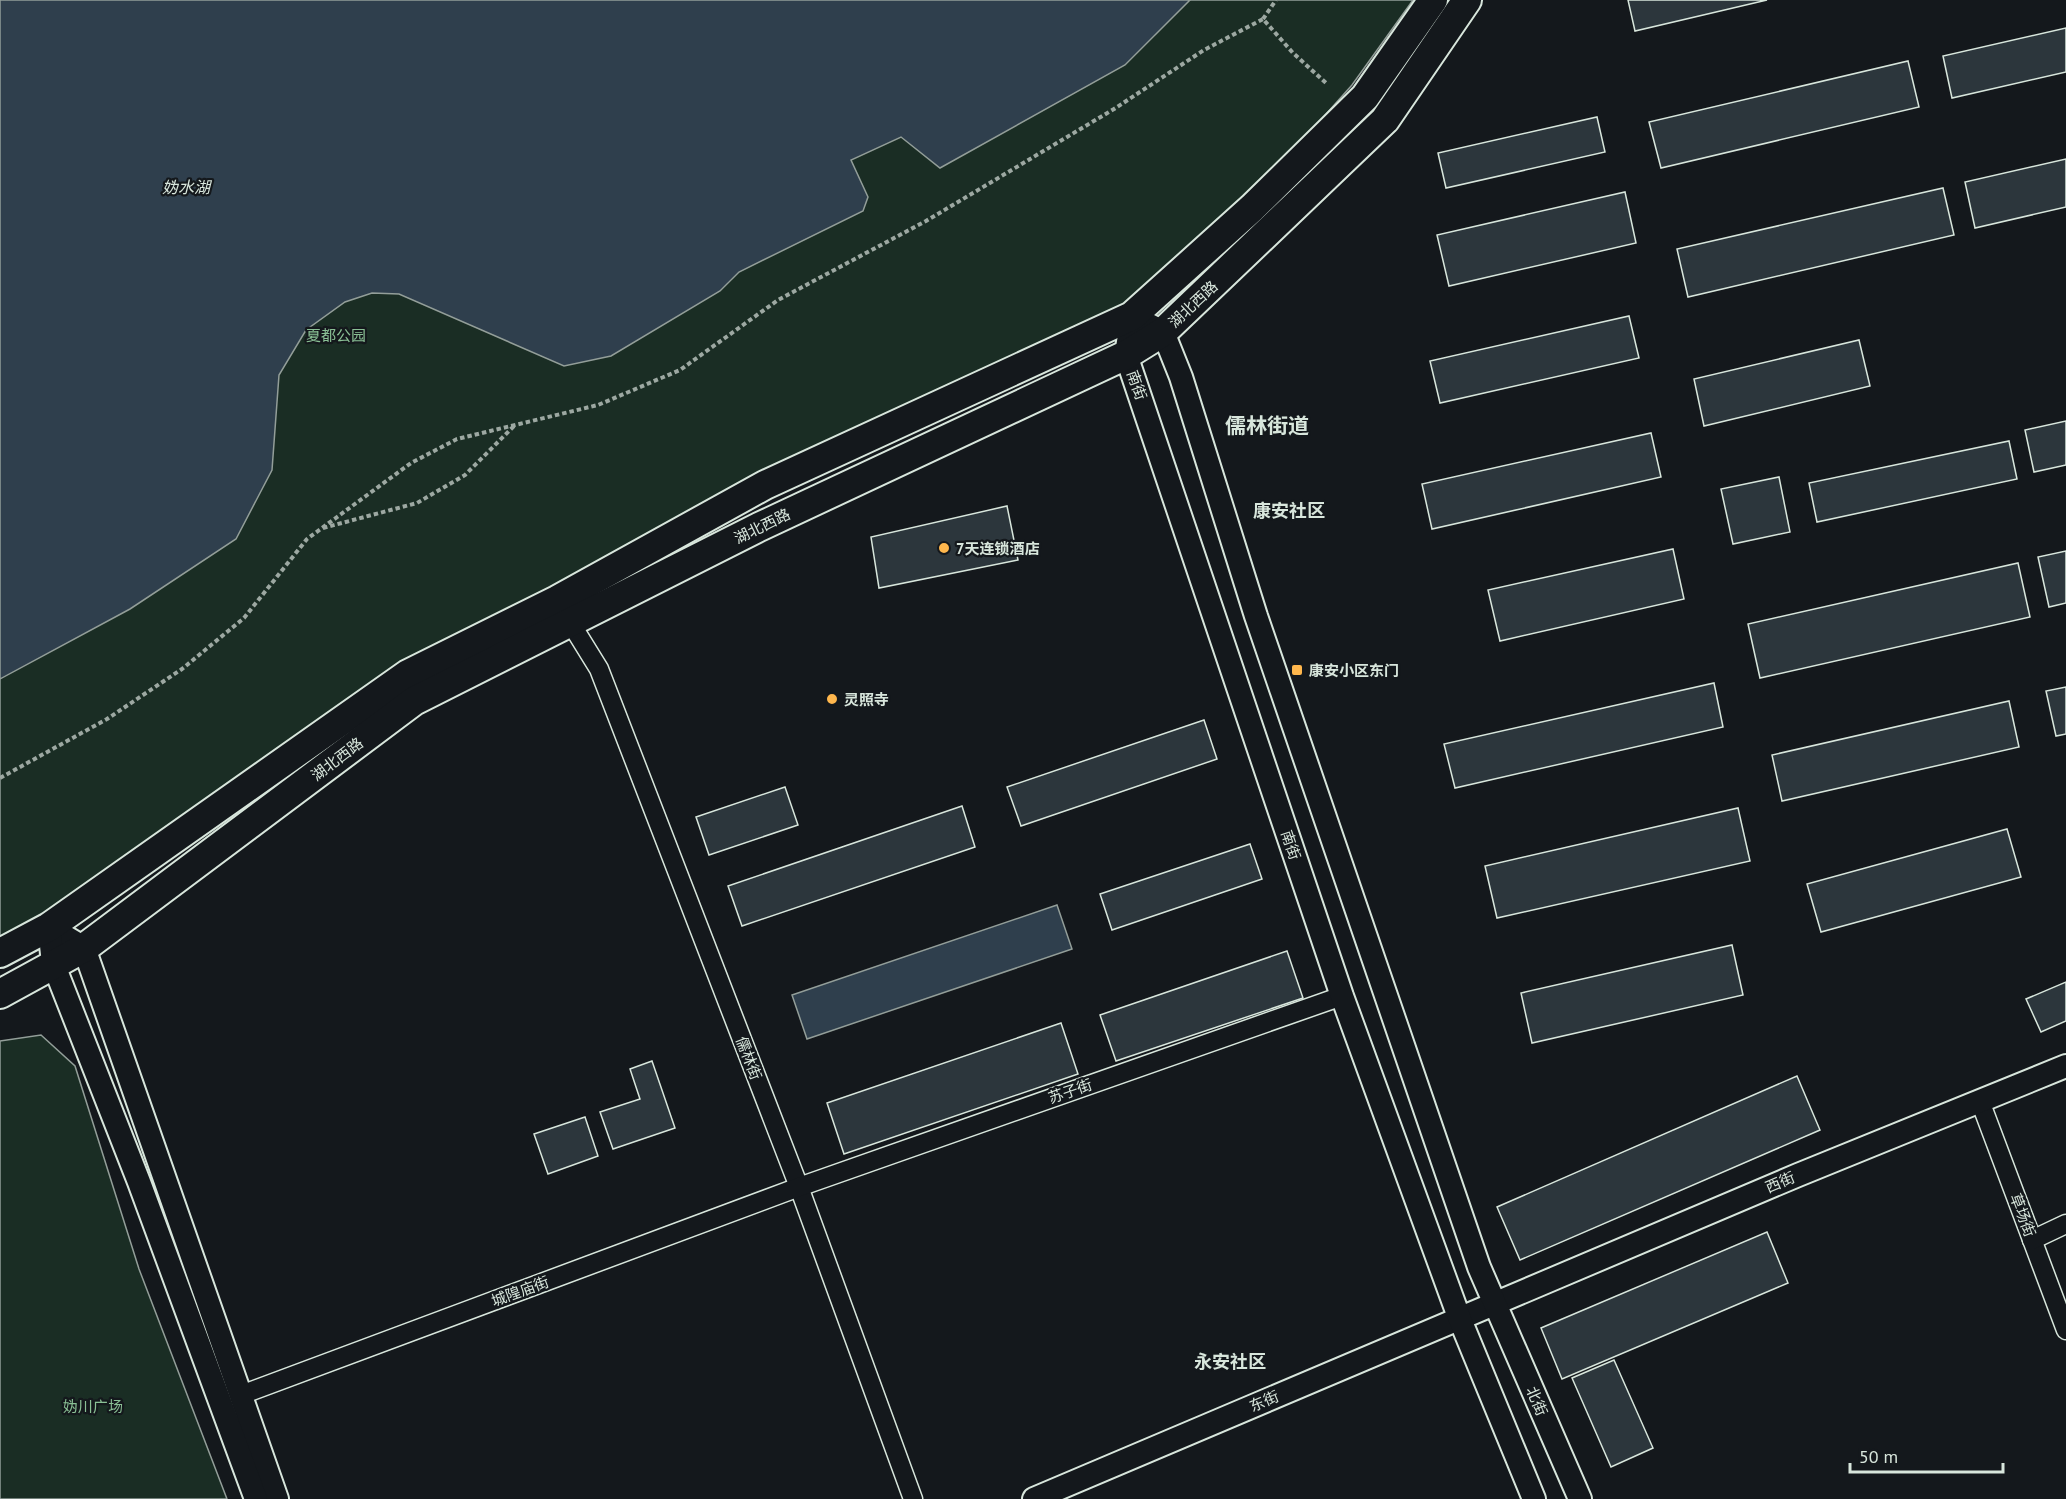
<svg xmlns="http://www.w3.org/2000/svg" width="2066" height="1499" font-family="'PT Sans','Noto Sans SC',sans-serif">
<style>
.green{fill:#1a2d24;stroke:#939e99;stroke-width:1.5}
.water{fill:#2f3f4d;stroke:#939e99;stroke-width:1.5}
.building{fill:#2c363c;stroke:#d8e6dc;stroke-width:1.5}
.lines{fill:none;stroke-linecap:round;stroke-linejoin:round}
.minor-casing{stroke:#d8e6dc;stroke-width:21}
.tertiary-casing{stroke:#d8e6dc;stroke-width:26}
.primary-casing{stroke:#d8e6dc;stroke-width:32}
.path{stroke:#9da8a2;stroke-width:4;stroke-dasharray:4.5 3;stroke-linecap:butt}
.minor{stroke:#14181c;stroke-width:18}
.tertiary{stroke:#14181c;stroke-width:22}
.primary{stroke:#14181c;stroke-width:28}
.poi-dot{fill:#ffb74d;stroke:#14181c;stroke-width:2}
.labels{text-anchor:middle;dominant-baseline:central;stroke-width:4.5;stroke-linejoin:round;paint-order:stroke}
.street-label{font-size:15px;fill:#d8e6dc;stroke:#14181c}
.park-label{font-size:15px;fill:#8ac095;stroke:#14181c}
.poi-label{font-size:15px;font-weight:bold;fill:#d8e6dc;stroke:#14181c;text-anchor:start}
.water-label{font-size:16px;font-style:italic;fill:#d8e6dc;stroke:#14181c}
.quarter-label{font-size:18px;font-weight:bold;fill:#d8e6dc;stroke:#14181c}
.district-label{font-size:21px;font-weight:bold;fill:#d8e6dc;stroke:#14181c}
</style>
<rect width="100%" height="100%" fill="#14181c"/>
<g class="green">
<path d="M 0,0 L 1413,0 L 1352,85 L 1245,205 L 1132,316 L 557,600 L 0,953 Z"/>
<path d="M 41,1035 L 75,1066 L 139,1269 L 227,1499 L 0,1499 L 0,1041 Z"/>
</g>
<g class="water">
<path d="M 0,0 L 1190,0 L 1125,65 L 940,168 L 901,137 L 851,160 L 868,197 L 863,211 L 739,272 L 720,291 L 611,356 L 564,366 L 399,294 L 372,293 L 345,302 L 306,330 L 279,375 L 272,470 L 236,539 L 130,609 L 0,679 Z"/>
<path d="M 1057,905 L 1072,949 L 807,1039 L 792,995 Z"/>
</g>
<g class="building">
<path d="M 1628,0 L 1767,0 L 1635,31 Z"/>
<path d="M 2066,28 L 2066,72 L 1952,98 L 1943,56 Z"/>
<path d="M 1908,61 L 1919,107 L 1661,168 L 1649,122 Z"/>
<path d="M 1597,117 L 1605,152 L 1446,188 L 1438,153 Z"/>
<path d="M 2066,159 L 2066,207 L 1975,228 L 1965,182 Z"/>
<path d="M 1943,188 L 1954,235 L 1688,297 L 1677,249 Z"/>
<path d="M 1625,192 L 1636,243 L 1449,286 L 1437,235 Z"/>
<path d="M 1629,316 L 1639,358 L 1440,403 L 1430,361 Z"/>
<path d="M 1859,340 L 1870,386 L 1704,426 L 1694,379 Z"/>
<path d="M 2066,421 L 2066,465 L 2034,472 L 2025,430 Z"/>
<path d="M 1651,433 L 1661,477 L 1432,529 L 1422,484 Z"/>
<path d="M 2009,441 L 2017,479 L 1817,522 L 1809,483 Z"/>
<path d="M 1779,477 L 1790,532 L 1733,544 L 1721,489 Z"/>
<path d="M 1007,506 L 1018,560 L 879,588 L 871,537 Z"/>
<path d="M 1673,549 L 1684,599 L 1500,641 L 1488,590 Z"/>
<path d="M 2066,551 L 2066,603 L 2049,607 L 2038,557 Z"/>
<path d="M 2018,563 L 2030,617 L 1760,678 L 1748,624 Z"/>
<path d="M 1714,683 L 1723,727 L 1455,788 L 1444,744 Z"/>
<path d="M 2066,687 L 2066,734 L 2056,736 L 2046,691 Z"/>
<path d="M 2009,701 L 2019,747 L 1782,801 L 1772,755 Z"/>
<path d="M 1204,720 L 1217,759 L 1021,826 L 1007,787 Z"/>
<path d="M 785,787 L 798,825 L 709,855 L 696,817 Z"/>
<path d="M 962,806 L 975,847 L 742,926 L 728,886 Z"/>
<path d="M 1738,808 L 1750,861 L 1497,918 L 1485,866 Z"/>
<path d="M 2007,829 L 2021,877 L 1821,932 L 1807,884 Z"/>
<path d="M 1250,844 L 1262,879 L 1112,930 L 1100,894 Z"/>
<path d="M 1732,945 L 1743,995 L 1532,1043 L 1521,993 Z"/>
<path d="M 1287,951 L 1303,998 L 1116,1061 L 1100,1015 Z"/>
<path d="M 2066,982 L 2066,1021 L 2041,1032 L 2026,999 Z"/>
<path d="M 1061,1023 L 1078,1074 L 844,1154 L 827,1103 Z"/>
<path d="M 652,1061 L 675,1128 L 613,1149 L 600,1112 L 640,1099 L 630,1069 Z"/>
<path d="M 1797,1076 L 1820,1130 L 1520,1260 L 1497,1207 Z"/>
<path d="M 585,1117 L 598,1156 L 548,1174 L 534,1134 Z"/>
<path d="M 1767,1232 L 1788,1283 L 1562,1379 L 1541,1328 Z"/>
<path d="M 1614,1360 L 1653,1448 L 1611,1467 L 1572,1378 Z"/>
</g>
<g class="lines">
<defs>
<g id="minor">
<path d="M 565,614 L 599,669 L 799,1187 L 913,1499"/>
<path d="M 1980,1101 L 2066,1330"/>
<path d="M 2032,1240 L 2066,1224"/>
<path d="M 241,1395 L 799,1187 L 1342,996"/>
</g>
<g id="tertiary">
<path d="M 49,927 L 84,948 L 277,1499"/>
<path d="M 49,927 L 53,963 L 139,1182 L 256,1499"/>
<path d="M 1034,1499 L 1798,1175 L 2066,1066"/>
<path d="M 1534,1499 L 1459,1317 L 1342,996 L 1126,355 L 1132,316 L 1163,332 L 1181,377 L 1256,616 L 1479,1267 L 1580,1499"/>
</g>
<g id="primary">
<path d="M 0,953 L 49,927 L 408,674 L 557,600 L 765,485 L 1132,316 L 1252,208 L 1365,97 L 1433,0"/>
<path d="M 0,994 L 84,948 L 414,701 L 759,527 L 1126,355 L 1163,332 L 1385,120 L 1467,0"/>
</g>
</defs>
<use href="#minor" class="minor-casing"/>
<use href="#tertiary" class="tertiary-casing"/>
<use href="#primary" class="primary-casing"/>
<g class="path">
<path d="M 1263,19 L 1276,0"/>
<path d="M 323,528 L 417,503 L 465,475 L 515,425"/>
<path d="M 0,778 L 107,719 L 182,669 L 244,618 L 307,539 L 411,463 L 457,439 L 598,405 L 680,370 L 778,300 L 926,221 L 1114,109 L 1204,50 L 1263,19 L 1293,53 L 1326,83"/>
</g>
<use href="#minor" class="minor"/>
<use href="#tertiary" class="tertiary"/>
<use href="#primary" class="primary"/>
</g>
<g class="poi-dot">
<circle cx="944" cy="548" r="6"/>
<rect x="1291" y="664" width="12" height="12" rx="3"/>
<circle cx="832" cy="699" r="6"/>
</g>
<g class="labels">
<g class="street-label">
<text transform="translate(1193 304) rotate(-43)">湖北西路</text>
<text transform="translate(1137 385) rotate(70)">南街</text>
<text transform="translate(762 526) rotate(-26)">湖北西路</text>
<text transform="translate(337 759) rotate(-37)">湖北西路</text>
<text transform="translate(1291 845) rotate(71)">南街</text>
<text transform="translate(749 1058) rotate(69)">儒林街</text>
<text transform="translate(1070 1091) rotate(-19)">苏子街</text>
<text transform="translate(1780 1182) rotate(-23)">西街</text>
<text transform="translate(2023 1215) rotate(69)">草场街</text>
<text transform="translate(520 1291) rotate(-20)">城隍庙街</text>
<text transform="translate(1264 1401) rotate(-23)">东街</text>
<text transform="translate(1537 1401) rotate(67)">北街</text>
</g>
<g class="park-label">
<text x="336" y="335">夏都公园</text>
<text x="93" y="1406">妫川广场</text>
</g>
<g class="poi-label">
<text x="956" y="548">7天连锁酒店</text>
<text x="1309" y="670">康安小区东门</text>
<text x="844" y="699">灵照寺</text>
</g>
<g class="water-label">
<text x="186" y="187">妫水湖</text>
</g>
<g class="quarter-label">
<text x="1289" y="510">康安社区</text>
<text x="1230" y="1361">永安社区</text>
</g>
<g class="district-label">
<text x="1267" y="425">儒林街道</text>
</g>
</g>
<path d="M1850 1463v9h153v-9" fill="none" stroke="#d8e6dc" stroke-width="3"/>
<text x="1859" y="1463" font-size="18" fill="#d8e6dc" stroke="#14181c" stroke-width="4.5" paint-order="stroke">50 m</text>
</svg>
